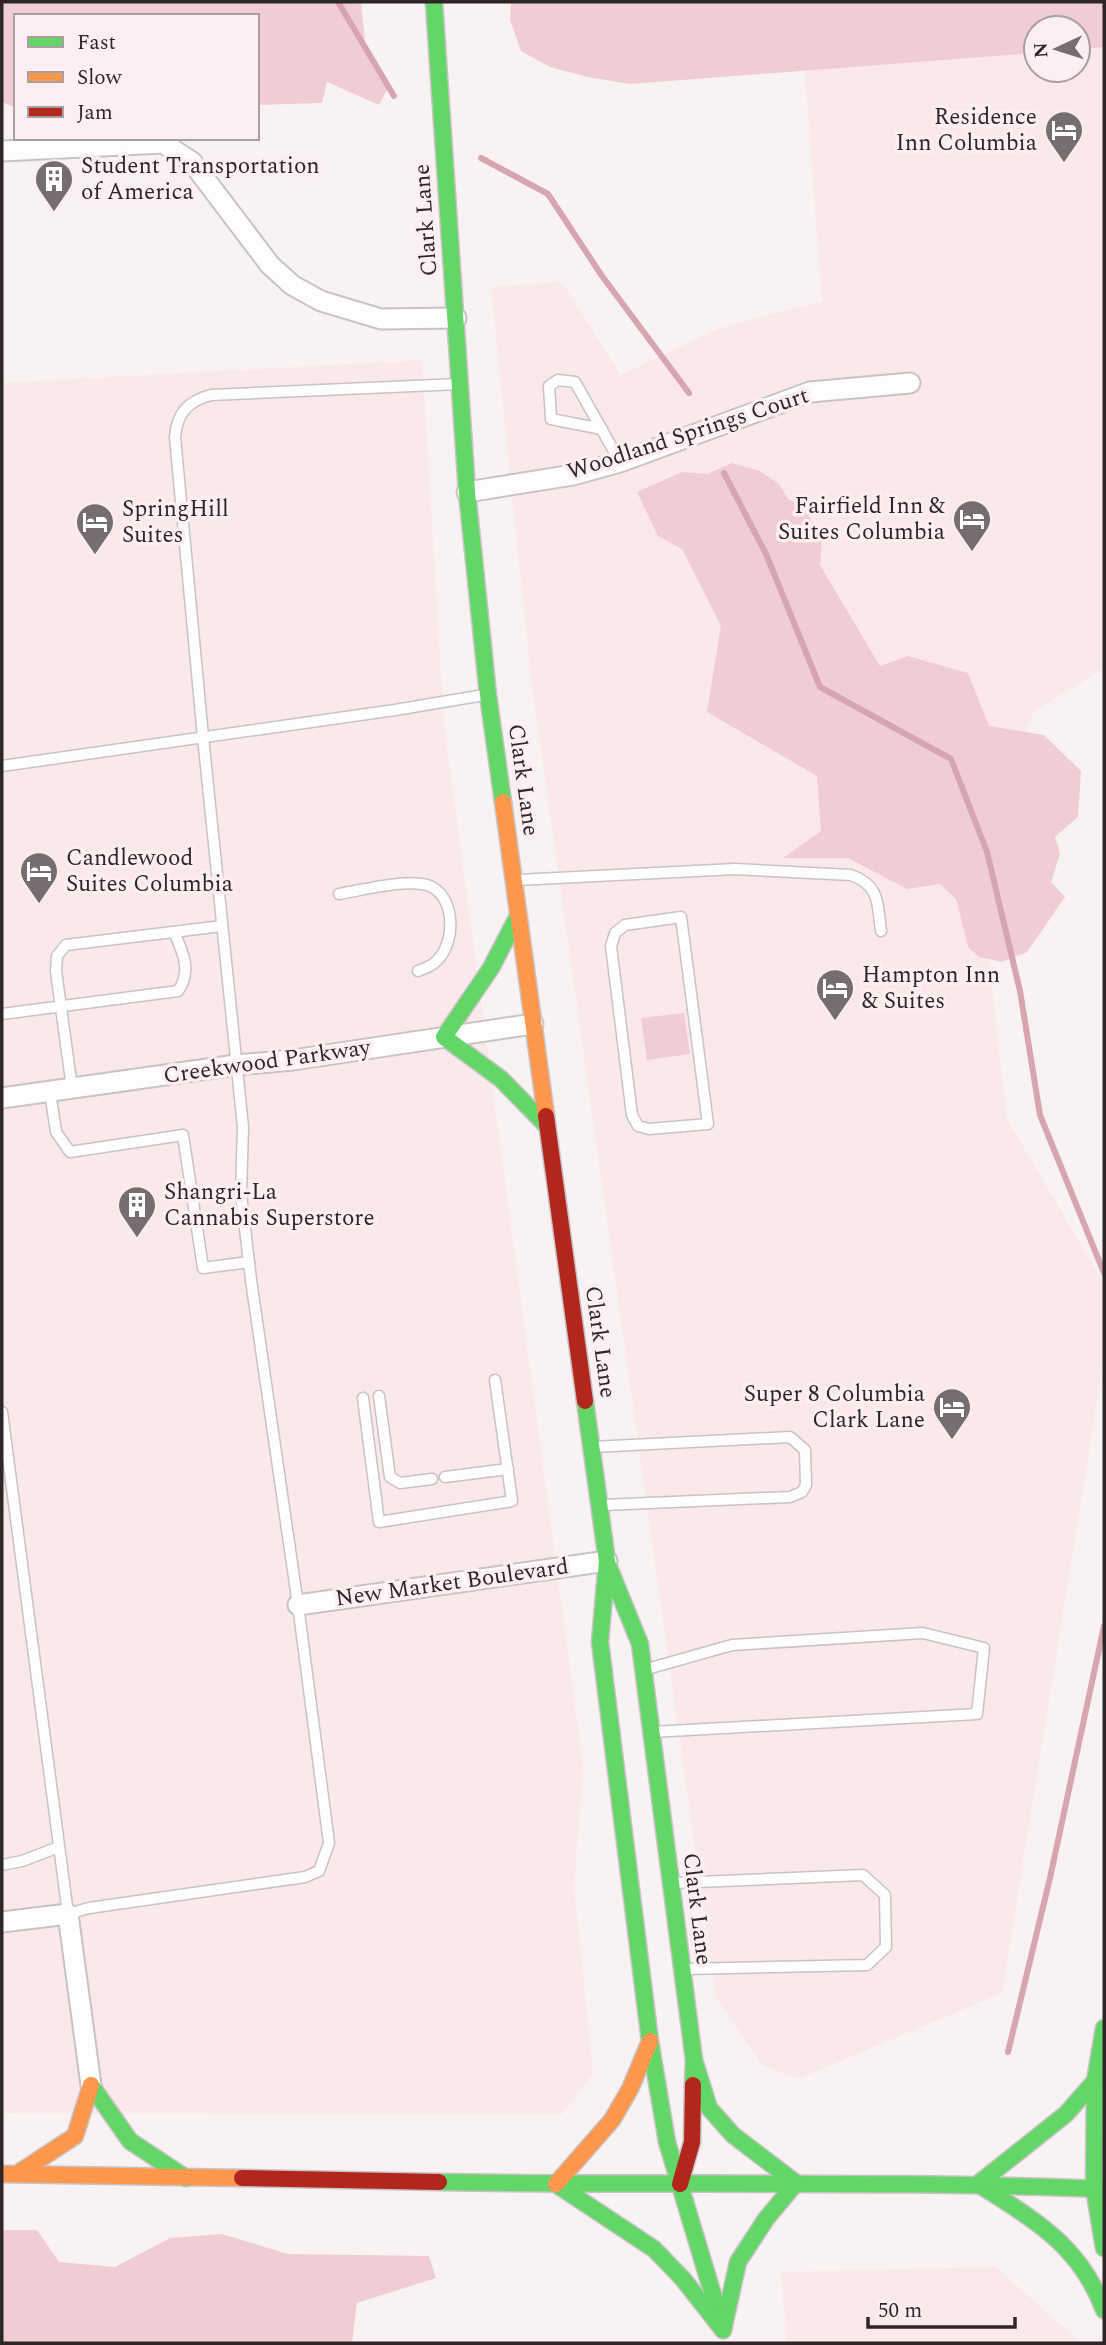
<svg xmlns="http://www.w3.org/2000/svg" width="1106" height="2345" font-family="Spectral,serif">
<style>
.built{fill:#fbe8eb;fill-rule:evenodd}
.green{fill:#f0cdd5}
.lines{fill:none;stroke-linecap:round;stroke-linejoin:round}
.stream{stroke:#d6a5b1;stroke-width:6}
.lane-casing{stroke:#c8c2c3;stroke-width:13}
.street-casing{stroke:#c8c2c3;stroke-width:23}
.fast-casing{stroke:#c8c2c3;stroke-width:19}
.slow-casing{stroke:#c8c2c3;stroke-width:19}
.jam-casing{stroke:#c8c2c3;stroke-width:19}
.lane{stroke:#fefdfd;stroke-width:10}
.street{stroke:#fefdfd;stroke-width:19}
.fast{stroke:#63d668;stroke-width:16}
.slow{stroke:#ff974d;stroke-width:16}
.jam{stroke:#b3261e;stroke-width:16}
.labels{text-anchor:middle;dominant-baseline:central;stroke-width:7;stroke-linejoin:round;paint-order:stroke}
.poi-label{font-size:23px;fill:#2e2627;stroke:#fceef1;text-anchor:start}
.street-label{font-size:23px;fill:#2e2627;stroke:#fceef1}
</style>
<rect width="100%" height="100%" fill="#f8f2f3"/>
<g class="built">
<path d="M 1104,8 L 1104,668 L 1034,712 L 975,842 L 1007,1119 L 1104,1284 L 1104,1357 L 1002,1993 L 798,2079 L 762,2065 L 716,1998 L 531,678 L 491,287 L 562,282 L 621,375 L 717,329 L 822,301 L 802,34 ZM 1036,28 L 1078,28 L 1078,70 L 1036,70 Z"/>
<path d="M 422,360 L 444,725 L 583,1766 L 574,1887 L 593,2074 L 562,2114 L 2,2113 L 2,383 Z"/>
<path d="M 996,2267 L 1081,2343 L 787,2343 L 781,2272 Z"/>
</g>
<g class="green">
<path d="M 2,2 L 361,2 L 366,52 L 388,88 L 379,105 L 327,82 L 322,103 L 257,105 L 257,16 L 16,16 L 15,108 L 2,102 Z"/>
<path d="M 511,2 L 1104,2 L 1104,47 L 1078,49 L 1078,28 L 1036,28 L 1036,53 L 630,84 L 588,77 L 550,67 L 521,51 L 510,20 Z"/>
<path d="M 732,463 L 760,471 L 779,484 L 788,499 L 804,507 L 822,538 L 820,565 L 880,666 L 908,656 L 968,673 L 989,726 L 1044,735 L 1081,771 L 1078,817 L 1055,837 L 1060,854 L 1051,882 L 1065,897 L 1027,952 L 1002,962 L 979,957 L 968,947 L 956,899 L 940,884 L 907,889 L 848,858 L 783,858 L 821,831 L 817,776 L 707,712 L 721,626 L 682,549 L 658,536 L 637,492 L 682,472 L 707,474 Z"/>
<path d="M 684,1013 L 690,1054 L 647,1060 L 641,1018 Z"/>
<path d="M 2,2230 L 37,2230 L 59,2262 L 115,2267 L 170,2238 L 222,2234 L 288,2254 L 429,2256 L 436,2278 L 357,2303 L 352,2343 L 2,2343 Z"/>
</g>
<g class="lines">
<g class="stream">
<path d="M 338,2 L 394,96"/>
<path d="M 481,158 L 548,194 L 602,276 L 689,393"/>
<path d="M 724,473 L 766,554 L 820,687 L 951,759 L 987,852 L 1020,991 L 1040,1115 L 1104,1273"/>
<path d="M 1008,2052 L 1050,1878 L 1104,1626"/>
</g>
<defs>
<g id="lane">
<path d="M 602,429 L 551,419 L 549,386 L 558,380 L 575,382 L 620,462"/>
<path d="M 2,766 L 395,710 L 484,695"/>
<path d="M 517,880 L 735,869 L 851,875 C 881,886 877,904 881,931"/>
<path d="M 339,894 C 363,890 404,879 427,885 C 457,894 457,947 433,964 C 429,967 423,969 418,971"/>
<path d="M 681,917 L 708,1124 L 649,1129 L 638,1126 L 632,1115 L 611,946 L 615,933 L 625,925 Z"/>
<path d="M 2,1014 L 178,991 C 192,972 183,952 174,932"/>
<path d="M 72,1088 L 56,971 L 57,956 L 66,945 L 222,926"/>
<path d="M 50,1092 L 56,1132 L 70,1152 L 183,1135 L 203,1268 L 249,1262"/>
<path d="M 379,1396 L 390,1477 L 400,1483 L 432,1479"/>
<path d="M 363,1398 L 379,1522 L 512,1501 L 495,1380"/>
<path d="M 2,1412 L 68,1914 L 89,1908 L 305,1877 L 319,1871 L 329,1843 L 298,1605 L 251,1280 L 241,1194 L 243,1127 L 203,737 L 175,437 C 177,413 188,401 211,395 L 459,384"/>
<path d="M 592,1447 L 790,1437 L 805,1450 L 806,1485 L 802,1492 L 790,1497 L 603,1505"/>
<path d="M 445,1477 L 508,1469"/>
<path d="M 647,1669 L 732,1645 L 923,1633 L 984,1648 L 977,1714 L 652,1732"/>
<path d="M 2,1865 L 22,1861 L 59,1847"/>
<path d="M 673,1883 L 863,1875 L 885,1895 L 886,1947 L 867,1965 L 686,1969"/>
</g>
<g id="street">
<path d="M 2,151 L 163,143 L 192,162 L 270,265 L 292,285 L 321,301 L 381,319 L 456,318"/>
<path d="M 467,492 L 573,475 L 620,462 L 810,392 L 910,383"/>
<path d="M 2,1098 L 236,1065 L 293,1060 L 533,1024"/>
<path d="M 298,1605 L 607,1561"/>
<path d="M 2,1922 L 68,1914 L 91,2085"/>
</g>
<g id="fast">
<path d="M 434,2 L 467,492 L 488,695 L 503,802"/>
<path d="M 518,916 L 491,968 L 444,1037 L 501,1079 L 547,1126"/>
<path d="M 585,1401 L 607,1561 L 600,1642 L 650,2041 L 667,2142 L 720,2318"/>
<path d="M 608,1565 L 640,1644 L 694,2060 L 693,2085"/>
<path d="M 1104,2028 L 1095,2081 L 1094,2188 L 1104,2248"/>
<path d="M 694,2060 L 709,2108 L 733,2135 L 796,2183"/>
<path d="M 91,2085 L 130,2141 L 186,2178"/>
<path d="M 439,2182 C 661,2186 883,2180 1104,2189"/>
<path d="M 556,2184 L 654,2249 L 683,2279 L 723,2330"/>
<path d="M 978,2184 C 1034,2220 1080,2245 1104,2310"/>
<path d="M 978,2184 L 1066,2114 L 1095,2081"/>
<path d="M 723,2330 L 738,2262 L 766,2219 L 796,2183"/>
</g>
<g id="slow">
<path d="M 503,802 L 546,1116"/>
<path d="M 2,2174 L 242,2178"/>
<path d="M 17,2174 L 75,2136 L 91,2085"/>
<path d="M 556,2184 L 612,2120 L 630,2089 L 650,2041"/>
</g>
<g id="jam">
<path d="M 546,1116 L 585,1401"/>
<path d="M 242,2178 L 439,2182"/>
<path d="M 680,2184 L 692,2142 L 693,2085"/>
</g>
</defs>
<use href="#lane" class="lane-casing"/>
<use href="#street" class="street-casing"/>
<use href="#fast" class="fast-casing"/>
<use href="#slow" class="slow-casing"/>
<use href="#jam" class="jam-casing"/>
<use href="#lane" class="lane"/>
<use href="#street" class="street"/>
<use href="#fast" class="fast"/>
<use href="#slow" class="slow"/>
<use href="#jam" class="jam"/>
</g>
<defs>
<symbol id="hotel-pin" viewBox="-11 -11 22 30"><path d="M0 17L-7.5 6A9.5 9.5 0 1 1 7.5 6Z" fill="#756d6e" stroke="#fceef1"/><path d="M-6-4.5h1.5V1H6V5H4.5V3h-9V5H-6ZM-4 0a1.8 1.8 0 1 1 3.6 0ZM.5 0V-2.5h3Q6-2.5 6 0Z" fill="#fff"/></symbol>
<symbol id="building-pin" viewBox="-11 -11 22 30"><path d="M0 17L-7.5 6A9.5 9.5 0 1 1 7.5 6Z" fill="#756d6e" stroke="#fceef1"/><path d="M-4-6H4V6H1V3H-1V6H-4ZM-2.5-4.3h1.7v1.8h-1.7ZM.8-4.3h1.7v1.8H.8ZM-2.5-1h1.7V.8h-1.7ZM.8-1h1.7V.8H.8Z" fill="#fff"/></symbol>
</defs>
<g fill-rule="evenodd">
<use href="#hotel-pin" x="1042" y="108" width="44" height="60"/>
<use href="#building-pin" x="32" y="157" width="44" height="60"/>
<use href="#hotel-pin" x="950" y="497" width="44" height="60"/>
<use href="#hotel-pin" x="73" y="500" width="44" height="60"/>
<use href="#hotel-pin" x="17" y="849" width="44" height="60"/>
<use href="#hotel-pin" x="813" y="966" width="44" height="60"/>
<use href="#building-pin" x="115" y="1183" width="44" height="60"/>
<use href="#hotel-pin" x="930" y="1385" width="44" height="60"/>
</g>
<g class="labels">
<g class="poi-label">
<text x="1037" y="117" text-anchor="end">Residence<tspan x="1037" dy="26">Inn Columbia</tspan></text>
<text x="81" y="166">Student Transportation<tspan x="81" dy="26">of America</tspan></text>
<text x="945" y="506" text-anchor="end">Fairfield Inn &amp;<tspan x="945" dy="26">Suites Columbia</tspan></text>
<text x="122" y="509">SpringHill<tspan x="122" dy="26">Suites</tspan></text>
<text x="66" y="858">Candlewood<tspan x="66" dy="26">Suites Columbia</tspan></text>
<text x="862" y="975">Hampton Inn<tspan x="862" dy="26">&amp; Suites</tspan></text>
<text x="164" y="1192">Shangri-La<tspan x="164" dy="26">Cannabis Superstore</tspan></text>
<text x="925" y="1394" text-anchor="end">Super 8 Columbia<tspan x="925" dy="26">Clark Lane</tspan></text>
</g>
<g class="street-label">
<text transform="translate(426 220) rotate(-94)">Clark Lane</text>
<text transform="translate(688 434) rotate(-18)">Woodland Springs Court</text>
<text transform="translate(523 780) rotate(82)">Clark Lane</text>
<text transform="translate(267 1062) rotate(-8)">Creekwood Parkway</text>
<text transform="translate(600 1342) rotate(82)">Clark Lane</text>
<text transform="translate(452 1583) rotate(-8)">New Market Boulevard</text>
<text transform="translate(697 1909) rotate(83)">Clark Lane</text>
</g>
</g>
<rect width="1106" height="2345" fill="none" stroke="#2e2627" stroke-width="7"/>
<rect x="14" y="14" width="245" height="126" fill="#fceef1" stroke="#aa9ea0" stroke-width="2"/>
<rect x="28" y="37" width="35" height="10" fill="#63d668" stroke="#aa9ea0" stroke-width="2"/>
<text x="77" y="49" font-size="21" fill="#2e2627">Fast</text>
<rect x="28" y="72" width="35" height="10" fill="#ff974d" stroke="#aa9ea0" stroke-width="2"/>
<text x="77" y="84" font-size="21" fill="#2e2627">Slow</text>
<rect x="28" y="107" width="35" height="10" fill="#b3261e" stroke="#aa9ea0" stroke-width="2"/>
<text x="77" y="119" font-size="21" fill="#2e2627">Jam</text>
<g transform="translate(1057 49) rotate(266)"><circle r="33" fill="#fceef1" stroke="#aa9ea0" stroke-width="2"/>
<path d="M0-5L12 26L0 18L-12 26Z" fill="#756d6e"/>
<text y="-10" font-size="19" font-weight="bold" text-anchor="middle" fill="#2e2627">N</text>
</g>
<path d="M868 2317v10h147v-10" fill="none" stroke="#2e2627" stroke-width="3.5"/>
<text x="878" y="2317" font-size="21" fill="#2e2627" stroke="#fceef1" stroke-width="5" paint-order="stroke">50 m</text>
</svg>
